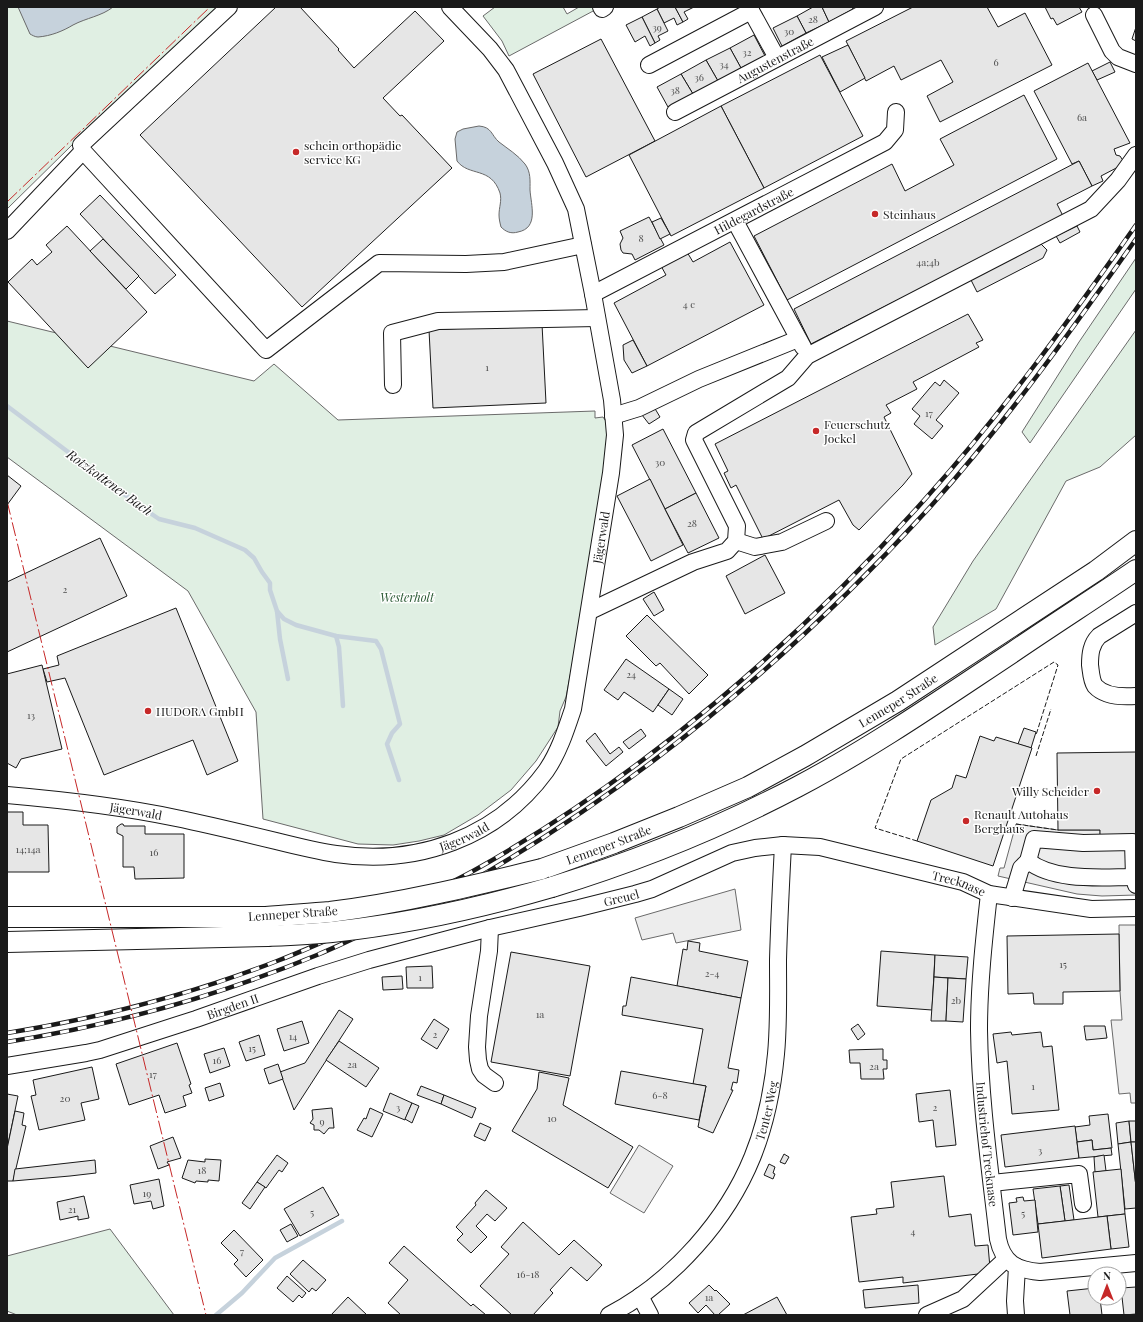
<svg xmlns="http://www.w3.org/2000/svg" width="1143" height="1322" font-family="'Playfair Display',serif">
<style>
.green{fill:#e0efe3;stroke:#6a6a6a}
.parking{fill:#ededed;stroke:#6a6a6a}
.water{fill:#c6d2dc;stroke:#6a6a6a}
.lines{fill:none;stroke-linecap:round;stroke-linejoin:round}
.stream{stroke:#c6d2dc;stroke-width:4.5}
.building{fill:#e6e6e6;stroke:#1a1a1a}
.minor-casing{stroke:#1a1a1a;stroke-width:18}
.major-casing{stroke:#1a1a1a;stroke-width:22}
.minor{stroke:#fff;stroke-width:16}
.major{stroke:#fff;stroke-width:20}
.rail-casing{stroke:#1a1a1a;stroke-width:4.5}
.rail{stroke:#fff;stroke-width:3;stroke-dasharray:9;stroke-linecap:butt}
.major-bridge-casing{stroke:#1a1a1a;stroke-width:22;stroke-linecap:butt}
.major-bridge{stroke:#fff;stroke-width:20}
.fence{stroke:#1a1a1a;stroke-width:1;stroke-dasharray:5 2;stroke-linecap:butt}
.power{stroke:#c62828;stroke-width:1;stroke-dasharray:14 3 2 3;stroke-linecap:butt}
.poi-dot{fill:#c62828;stroke:#fff;stroke-width:1.5}
.labels{text-anchor:middle;dominant-baseline:central;stroke-width:3;stroke-linejoin:round;paint-order:stroke}
.number-label{font-size:10px;fill:#4d4d4d}
.street-label{font-size:12px;fill:#1a1a1a;stroke:#fff}
.poi-label{font-size:12px;fill:#1a1a1a;stroke:#fff;text-anchor:start}
.park-label{font-size:12px;font-style:italic;fill:#2b5a34;stroke:#fff}
.water-label{font-size:13px;font-style:italic;fill:#1a1a1a;stroke:#fff}
</style>
<rect width="100%" height="100%" fill="#fff"/>
<g class="green">
<path d="M 7,7 L 221,7 L 72,145 L 7,209 Z"/>
<path d="M 495,7 L 563,7 L 567,14 L 579,7 L 594,7 L 595,10 L 509,56 L 502,41 L 483,16 Z"/>
<path d="M 1136,258 L 1136,289 L 1030,443 L 1022,432 L 1079,342 Z"/>
<path d="M 7,321 L 254,381 L 274,364 L 338,420 L 595,411 L 595,418 L 603,417 L 611,429 L 583,609 L 566,697 L 560,711 L 558,727 L 536,761 L 511,790 L 478,815 L 444,835 L 419,841 L 393,845 L 358,844 L 263,819 L 256,712 L 188,591 L 7,457 Z"/>
<path d="M 1136,330 L 1136,435 L 1100,467 L 1066,481 L 996,609 L 935,645 L 933,627 L 973,561 Z"/>
<path d="M 110,1229 L 174,1315 L 17,1315 L 7,1311 L 7,1256 Z"/>
</g>
<g class="parking">
<path d="M 1016,824 L 1058,830 L 1100,830 L 1100,835 L 1136,834 L 1136,895 L 1102,896 L 1077,894 L 998,876 L 1000,868 L 1004,868 Z"/>
<path d="M 735,889 L 741,930 L 676,943 L 673,933 L 642,940 L 635,918 Z"/>
<path d="M 1119,925 L 1136,925 L 1136,1103 L 1131,1103 L 1130,1093 L 1119,1094 L 1111,1020 L 1122,1020 L 1120,991 Z"/>
<path d="M 639,1145 L 673,1166 L 644,1213 L 610,1193 Z"/>
</g>
<g class="water">
<path d="M 18,7 L 113,7 C 102,16 86,18 73,25 C 63,31 51,36 38,37 C 35,37 32,35 30,34 Z"/>
<path d="M 479,126 C 492,127 491,135 499,142 C 508,149 518,155 525,164 C 531,172 530,181 530,190 C 531,205 539,228 518,232 C 511,234 506,232 501,227 C 500,223 499,219 499,215 C 499,207 502,201 500,193 C 491,166 469,177 457,161 L 455,139 L 457,132 L 463,129 Z"/>
</g>
<g class="lines">
<g class="stream">
<path d="M 7,406 L 144,509 L 159,519 L 195,528 L 245,550 L 254,558 L 262,572 L 270,583 L 270,590 L 277,611 L 284,619 L 296,625 L 336,636 L 376,641 L 381,649 L 400,724 L 392,733 L 387,744 L 399,780"/>
<path d="M 277,611 L 280,639 L 288,679"/>
<path d="M 336,636 L 339,647 L 343,706"/>
<path d="M 216,1315 L 242,1293 L 275,1258 L 342,1221"/>
</g>
</g>
<g class="building">
<path d="M 276,7 L 300,7 L 339,49 L 338,50 L 354,68 L 415,11 L 444,41 L 383,98 L 400,116 L 402,115 L 452,168 L 302,307 L 140,135 Z"/>
<path d="M 660,7 L 675,7 L 683,22 L 677,25 L 674,18 L 664,23 L 657,9 Z"/>
<path d="M 675,7 L 694,7 L 684,12 L 688,19 L 683,22 Z"/>
<path d="M 813,7 L 822,7 L 829,22 L 806,33 L 797,16 Z"/>
<path d="M 822,7 L 852,7 L 853,9 L 829,22 Z"/>
<path d="M 913,7 L 987,7 L 998,27 L 1025,13 L 1052,65 L 940,122 L 927,96 L 953,82 L 941,60 L 901,80 L 894,66 L 866,81 L 846,41 Z"/>
<path d="M 1045,7 L 1079,7 L 1082,12 L 1057,25 L 1053,18 L 1051,19 Z"/>
<path d="M 657,9 L 668,31 L 658,36 L 660,40 L 655,43 L 642,17 Z"/>
<path d="M 797,16 L 806,33 L 782,46 L 773,28 Z"/>
<path d="M 642,17 L 655,43 L 650,46 L 645,36 L 635,42 L 626,25 Z"/>
<path d="M 1136,27 L 1136,41 L 1132,39 Z"/>
<path d="M 754,35 L 765,56 L 741,68 L 730,48 Z"/>
<path d="M 601,39 L 655,141 L 586,177 L 533,74 Z"/>
<path d="M 848,45 L 865,78 L 840,92 L 822,57 Z"/>
<path d="M 730,48 L 741,68 L 718,81 L 706,60 Z"/>
<path d="M 820,55 L 863,136 L 764,188 L 721,106 Z"/>
<path d="M 706,60 L 718,81 L 693,94 L 681,74 Z"/>
<path d="M 1110,62 L 1115,72 L 1097,80 L 1092,71 Z"/>
<path d="M 1088,63 L 1130,143 L 1114,149 L 1116,155 L 1120,156 L 1124,162 L 1122,165 L 1101,176 L 1103,181 L 1092,186 L 1079,161 L 1072,164 L 1034,91 Z"/>
<path d="M 681,74 L 693,94 L 668,107 L 657,87 Z"/>
<path d="M 1024,95 L 1057,159 L 787,300 L 754,236 L 892,164 L 905,191 L 954,165 L 940,139 Z"/>
<path d="M 721,106 L 764,188 L 671,236 L 629,155 Z"/>
<path d="M 1079,161 L 1092,186 L 1057,204 L 1063,216 L 811,344 L 794,309 Z"/>
<path d="M 100,195 L 176,275 L 155,294 L 80,214 Z"/>
<path d="M 649,217 L 664,245 L 635,260 L 632,254 L 623,253 L 621,250 L 620,244 L 623,238 L 620,231 Z"/>
<path d="M 661,218 L 670,234 L 660,239 L 652,222 Z"/>
<path d="M 67,226 L 147,312 L 88,368 L 8,282 L 32,259 L 37,265 L 52,252 L 46,245 Z"/>
<path d="M 1077,226 L 1080,232 L 1060,243 L 1056,236 Z"/>
<path d="M 103,239 L 139,276 L 126,289 L 90,251 Z"/>
<path d="M 730,242 L 764,305 L 647,366 L 614,303 L 666,275 L 661,266 L 687,252 L 693,262 Z"/>
<path d="M 1041,244 L 1047,250 L 1043,258 L 977,292 L 971,280 Z"/>
<path d="M 968,314 L 983,340 L 976,343 L 979,347 L 913,382 L 917,389 L 886,405 L 891,413 L 884,417 L 912,474 L 903,485 L 859,530 L 853,525 L 839,500 L 763,539 L 736,485 L 731,488 L 724,473 L 728,471 L 715,444 Z"/>
<path d="M 542,324 L 546,403 L 433,408 L 429,330 Z"/>
<path d="M 633,340 L 647,366 L 632,373 L 624,360 L 623,345 Z"/>
<path d="M 944,380 L 959,393 L 936,420 L 943,426 L 932,439 L 914,424 L 920,416 L 912,409 L 935,382 L 940,386 Z"/>
<path d="M 654,407 L 660,417 L 649,424 L 642,415 Z"/>
<path d="M 663,429 L 696,493 L 665,509 L 632,445 Z"/>
<path d="M 7,475 L 21,486 L 7,505 Z"/>
<path d="M 650,479 L 683,545 L 651,561 L 617,496 Z"/>
<path d="M 696,493 L 719,538 L 688,553 L 665,509 Z"/>
<path d="M 100,538 L 127,596 L 7,652 L 7,582 Z"/>
<path d="M 765,555 L 785,593 L 745,614 L 726,576 Z"/>
<path d="M 654,592 L 664,610 L 654,616 L 643,599 Z"/>
<path d="M 176,608 L 238,761 L 207,775 L 193,740 L 104,775 L 65,678 L 47,682 L 43,669 L 59,665 L 57,656 Z"/>
<path d="M 647,615 L 708,675 L 689,694 L 660,663 L 656,666 L 626,636 Z"/>
<path d="M 626,659 L 669,689 L 653,712 L 624,692 L 618,700 L 604,690 Z"/>
<path d="M 42,665 L 62,749 L 21,759 L 16,768 L 7,763 L 7,674 Z"/>
<path d="M 669,689 L 683,699 L 672,715 L 658,705 Z"/>
<path d="M 1024,728 L 1036,732 L 1031,748 L 1018,744 Z"/>
<path d="M 641,729 L 646,736 L 629,749 L 623,742 Z"/>
<path d="M 595,733 L 610,754 L 619,747 L 623,752 L 606,766 L 586,741 Z"/>
<path d="M 980,736 L 994,741 L 996,737 L 1032,748 L 993,866 L 917,841 L 931,800 L 952,788 L 956,775 L 966,778 Z"/>
<path d="M 1136,752 L 1136,834 L 1100,835 L 1100,830 L 1058,830 L 1057,753 Z"/>
<path d="M 7,812 L 23,812 L 23,825 L 48,825 L 49,872 L 7,872 Z"/>
<path d="M 121,824 L 123,824 L 124,826 L 145,826 L 145,834 L 184,834 L 184,878 L 135,879 L 134,867 L 123,867 L 123,836 L 117,833 L 117,827 Z"/>
<path d="M 1119,934 L 1120,991 L 1063,992 L 1063,1004 L 1034,1004 L 1033,993 L 1008,994 L 1007,936 Z"/>
<path d="M 688,941 L 700,943 L 699,951 L 748,961 L 741,998 L 677,986 L 683,949 L 687,950 Z"/>
<path d="M 881,951 L 935,955 L 932,1010 L 877,1006 Z"/>
<path d="M 511,952 L 590,966 L 570,1076 L 491,1062 Z"/>
<path d="M 935,955 L 968,957 L 966,979 L 934,977 Z"/>
<path d="M 432,966 L 433,988 L 407,988 L 406,967 Z"/>
<path d="M 402,976 L 403,989 L 383,990 L 382,977 Z"/>
<path d="M 631,977 L 741,998 L 728,1068 L 739,1070 L 737,1083 L 733,1082 L 731,1090 L 733,1090 L 713,1133 L 698,1127 L 706,1086 L 693,1084 L 703,1029 L 622,1015 L 623,1006 L 626,1006 Z"/>
<path d="M 934,977 L 948,978 L 946,1021 L 931,1021 Z"/>
<path d="M 948,978 L 966,979 L 963,1022 L 946,1021 Z"/>
<path d="M 339,1010 L 353,1019 L 294,1110 L 280,1072 L 305,1063 Z"/>
<path d="M 434,1019 L 449,1029 L 437,1049 L 421,1039 Z"/>
<path d="M 302,1021 L 309,1043 L 284,1051 L 277,1029 Z"/>
<path d="M 858,1024 L 865,1034 L 858,1040 L 851,1029 Z"/>
<path d="M 1084,1026 L 1105,1026 L 1107,1038 L 1086,1040 Z"/>
<path d="M 1011,1032 L 1012,1035 L 1041,1032 L 1043,1047 L 1052,1046 L 1059,1110 L 1012,1114 L 1007,1061 L 997,1063 L 993,1034 Z"/>
<path d="M 259,1035 L 265,1055 L 246,1061 L 239,1042 Z"/>
<path d="M 339,1041 L 379,1068 L 366,1087 L 326,1060 Z"/>
<path d="M 177,1043 L 191,1084 L 189,1085 L 192,1093 L 183,1096 L 186,1106 L 165,1113 L 159,1095 L 129,1105 L 116,1064 Z"/>
<path d="M 224,1048 L 230,1066 L 210,1073 L 204,1054 Z"/>
<path d="M 883,1049 L 883,1060 L 887,1060 L 887,1069 L 883,1069 L 884,1079 L 861,1079 L 860,1063 L 850,1063 L 849,1050 Z"/>
<path d="M 278,1064 L 283,1079 L 269,1084 L 264,1069 Z"/>
<path d="M 92,1067 L 99,1099 L 81,1103 L 85,1120 L 39,1130 L 31,1096 L 36,1095 L 33,1080 Z"/>
<path d="M 621,1071 L 706,1086 L 699,1120 L 615,1104 Z"/>
<path d="M 539,1072 L 569,1078 L 563,1105 L 633,1147 L 608,1188 L 512,1131 L 537,1089 Z"/>
<path d="M 220,1083 L 224,1096 L 209,1101 L 205,1088 Z"/>
<path d="M 421,1086 L 444,1095 L 441,1104 L 417,1095 Z"/>
<path d="M 950,1090 L 956,1145 L 936,1147 L 933,1120 L 919,1122 L 916,1094 Z"/>
<path d="M 390,1093 L 412,1103 L 405,1120 L 383,1111 Z"/>
<path d="M 7,1094 L 18,1096 L 7,1149 Z"/>
<path d="M 444,1095 L 476,1108 L 472,1118 L 441,1104 Z"/>
<path d="M 412,1103 L 419,1106 L 412,1123 L 405,1119 Z"/>
<path d="M 332,1108 L 334,1128 L 329,1128 L 324,1134 L 319,1130 L 314,1130 L 314,1125 L 310,1123 L 313,1119 L 312,1110 Z"/>
<path d="M 370,1108 L 383,1114 L 372,1137 L 357,1130 L 364,1118 L 366,1119 Z"/>
<path d="M 15,1111 L 24,1113 L 22,1125 L 26,1126 L 13,1181 L 7,1181 L 7,1149 Z"/>
<path d="M 1108,1114 L 1112,1148 L 1093,1150 L 1092,1140 L 1077,1142 L 1075,1127 L 1090,1125 L 1089,1116 Z"/>
<path d="M 1129,1121 L 1131,1142 L 1118,1144 L 1116,1123 Z"/>
<path d="M 1129,1121 L 1136,1121 L 1136,1142 L 1131,1142 Z"/>
<path d="M 480,1123 L 491,1128 L 485,1141 L 474,1136 Z"/>
<path d="M 1075,1126 L 1079,1158 L 1005,1167 L 1001,1135 Z"/>
<path d="M 173,1137 L 181,1158 L 167,1162 L 169,1165 L 158,1169 L 150,1146 Z"/>
<path d="M 1092,1140 L 1093,1150 L 1111,1148 L 1112,1155 L 1079,1158 L 1077,1142 Z"/>
<path d="M 1131,1142 L 1136,1187 L 1136,1208 L 1125,1209 L 1118,1144 Z"/>
<path d="M 1131,1142 L 1136,1142 L 1136,1187 Z"/>
<path d="M 784,1154 L 789,1157 L 785,1164 L 780,1162 Z"/>
<path d="M 277,1155 L 288,1163 L 282,1172 L 279,1170 L 266,1188 L 257,1182 Z"/>
<path d="M 1104,1155 L 1106,1171 L 1095,1172 L 1094,1157 Z"/>
<path d="M 205,1159 L 221,1160 L 219,1181 L 208,1180 L 208,1182 L 196,1181 L 195,1183 L 182,1178 L 188,1160 L 205,1162 Z"/>
<path d="M 95,1160 L 96,1173 L 70,1176 L 13,1181 L 15,1169 Z"/>
<path d="M 769,1164 L 775,1167 L 773,1173 L 775,1174 L 773,1179 L 764,1175 Z"/>
<path d="M 1121,1169 L 1125,1214 L 1098,1217 L 1093,1172 Z"/>
<path d="M 944,1176 L 949,1217 L 971,1214 L 975,1246 L 988,1245 L 990,1268 L 978,1274 L 903,1283 L 903,1277 L 859,1282 L 851,1217 L 877,1214 L 876,1209 L 894,1207 L 891,1182 Z"/>
<path d="M 159,1179 L 164,1206 L 153,1209 L 151,1201 L 134,1204 L 130,1185 Z"/>
<path d="M 257,1182 L 265,1187 L 250,1209 L 242,1203 Z"/>
<path d="M 1069,1185 L 1074,1220 L 1065,1221 L 1060,1186 Z"/>
<path d="M 1060,1186 L 1065,1221 L 1038,1224 L 1033,1189 Z"/>
<path d="M 323,1187 L 339,1215 L 300,1236 L 284,1209 Z"/>
<path d="M 486,1190 L 507,1208 L 495,1221 L 487,1214 L 476,1226 L 487,1237 L 471,1253 L 457,1240 L 463,1234 L 456,1227 L 476,1205 L 475,1203 Z"/>
<path d="M 84,1196 L 89,1218 L 78,1220 L 78,1216 L 60,1220 L 57,1202 Z"/>
<path d="M 1023,1197 L 1024,1201 L 1035,1200 L 1038,1232 L 1013,1235 L 1009,1203 L 1017,1202 L 1016,1198 Z"/>
<path d="M 1125,1214 L 1129,1247 L 1111,1249 L 1107,1216 Z"/>
<path d="M 1107,1216 L 1111,1249 L 1042,1258 L 1038,1224 Z"/>
<path d="M 523,1222 L 559,1255 L 574,1240 L 602,1265 L 587,1281 L 571,1267 L 550,1290 L 553,1293 L 533,1315 L 512,1315 L 480,1286 L 509,1254 L 501,1247 Z"/>
<path d="M 291,1224 L 298,1236 L 287,1242 L 280,1230 Z"/>
<path d="M 234,1230 L 263,1260 L 246,1277 L 234,1264 L 238,1260 L 221,1243 Z"/>
<path d="M 404,1246 L 471,1306 L 473,1304 L 486,1315 L 401,1315 L 388,1303 L 408,1280 L 389,1263 Z"/>
<path d="M 303,1260 L 326,1280 L 316,1291 L 312,1288 L 309,1292 L 290,1274 Z"/>
<path d="M 287,1276 L 306,1293 L 302,1298 L 299,1295 L 293,1302 L 277,1288 Z"/>
<path d="M 709,1285 L 715,1291 L 716,1290 L 730,1304 L 718,1315 L 715,1315 L 706,1305 L 698,1313 L 689,1303 Z"/>
<path d="M 918,1285 L 919,1303 L 865,1308 L 863,1290 Z"/>
<path d="M 1136,1287 L 1136,1314 L 1124,1315 L 1121,1288 Z"/>
<path d="M 1095,1288 L 1095,1298 L 1100,1298 L 1102,1315 L 1070,1315 L 1067,1291 Z"/>
<path d="M 348,1297 L 367,1315 L 331,1315 Z"/>
<path d="M 777,1297 L 787,1315 L 743,1315 Z"/>
</g>
<g class="lines">
<defs>
<g id="minor">
<path d="M 229,7 L 81,145 L 83,151 L 266,350 L 379,263 L 466,264 L 504,262 L 583,245"/>
<path d="M 601,7 L 602,9 L 605,7"/>
<path d="M 749,7 L 777,58"/>
<path d="M 1094,15 L 1112,51 L 1118,57 L 1136,64"/>
<path d="M 649,65 L 751,11"/>
<path id="s1" d="M 675,112 L 875,7"/>
<path d="M 735,221 L 803,347"/>
<path d="M 7,231 L 83,151"/>
<path id="s2" d="M 593,294 L 885,142 L 895,130 L 896,112"/>
<path d="M 393,385 L 392,333 L 438,321 L 597,318"/>
<path d="M 613,416 L 639,408 L 699,379 L 798,339"/>
<path d="M 736,541 L 755,547 L 782,542 L 826,521"/>
<path d="M 590,611 L 693,562 L 727,551 L 736,541 L 737,526 L 694,440 L 696,433 L 788,378 L 807,356 L 1091,209 L 1118,180 L 1136,155"/>
<path d="M 1136,613 L 1099,636 C 1091,644 1090,654 1090,665 C 1091,671 1091,680 1095,686 C 1105,697 1123,697 1136,696"/>
<path id="s3" d="M 7,795 C 64,800 120,806 176,818 C 210,825 243,833 276,841 C 296,846 316,851 336,854 C 417,866 497,838 546,771 C 559,752 566,730 573,709 L 611,473 L 615,435 L 612,400 L 593,294 L 576,209 L 555,163 L 506,70 L 490,49 L 450,7"/>
<path d="M 1028,861 C 1055,882 1102,877 1134,877"/>
<path id="s4" d="M 989,894 C 984,939 979,985 979,1030 C 980,1100 990,1169 998,1239 C 1003,1263 1016,1270 1040,1272 L 1136,1263"/>
<path d="M 1012,898 L 1021,868 L 1028,861 L 1034,839 L 1083,843 L 1133,842 L 1134,877 L 1136,885"/>
<path d="M 490,928 L 489,951 L 479,1016 L 477,1047 L 478,1060 L 480,1069 L 484,1075 L 495,1083"/>
<path id="s5" d="M 7,1066 L 86,1053 L 100,1050 L 196,1019 L 318,976 L 369,960 L 490,928 L 579,908 L 635,894 L 652,889 L 732,853 L 755,848 L 783,845 L 820,847 L 963,882 L 989,894 L 1091,909 L 1136,908"/>
<path d="M 992,1183 L 1079,1174 L 1083,1204"/>
<path d="M 640,1296 L 650,1315"/>
<path id="s6" d="M 609,1315 C 642,1298 671,1274 696,1246 C 747,1189 769,1129 776,1054 C 779,1023 778,991 778,960 C 779,922 781,884 783,845"/>
<path d="M 927,1315 L 963,1299 L 1006,1259"/>
<path d="M 1016,1315 L 1015,1301 L 1017,1267"/>
</g>
<g id="major">
<path id="s7" d="M 542,869 L 614,843 L 679,817 L 748,787 L 805,756 L 898,701 L 1096,571 L 1136,541"/>
<path d="M 552,887 C 637,861 719,828 797,787 C 873,747 942,699 1013,652 C 1054,624 1095,598 1136,570"/>
<path d="M 7,917 L 266,917"/>
<path d="M 7,942 L 268,936"/>
</g>
</defs>
<use href="#minor" class="minor-casing"/>
<use href="#major" class="major-casing"/>
<use href="#minor" class="minor"/>
<use href="#major" class="major"/>
<defs>
<g id="rail">
<path d="M 7,1033 C 99,1018 190,995 277,961 C 311,948 343,933 376,918 C 408,903 442,888 473,871 C 641,777 798,642 926,498 C 1003,412 1070,319 1136,225"/>
<path d="M 7,1042 C 113,1025 218,996 317,955 C 341,945 365,933 388,922 C 416,909 445,896 472,881 C 644,782 797,653 931,506 C 1006,422 1071,331 1136,239"/>
</g>
</defs>
<use href="#rail" class="rail-casing"/>
<use href="#rail" class="rail"/>
<defs>
<g id="major-bridge">
<path d="M 266,917 C 287,915 309,914 330,912 C 402,903 472,886 542,869"/>
<path d="M 268,936 C 289,935 311,934 332,932 C 406,924 480,908 552,887"/>
</g>
</defs>
<use href="#major-bridge" class="major-bridge-casing"/>
<use href="#major-bridge" class="major-bridge"/>
<g class="fence">
<path d="M 1036,756 L 1051,709"/>
<path d="M 1016,824 L 1058,830"/>
<path d="M 917,841 L 875,828 L 901,759 L 1054,662 L 1058,665 L 1036,735"/>
</g>
<g class="power">
<path d="M 7,202 L 210,7"/>
<path d="M 7,501 L 206,1315"/>
</g>
</g>
<g class="poi-dot">
<circle cx="296" cy="152" r="4"/>
<circle cx="875" cy="214" r="4"/>
<circle cx="816" cy="431" r="4"/>
<circle cx="148" cy="711" r="4"/>
<circle cx="1097" cy="791" r="4"/>
<circle cx="966" cy="821" r="4"/>
</g>
<g class="labels">
<g class="number-label">
<text x="813" y="19">28</text>
<text x="657" y="27">39</text>
<text x="789" y="31">30</text>
<text x="747" y="52">32</text>
<text x="996" y="62">6</text>
<text x="724" y="64">34</text>
<text x="699" y="77">36</text>
<text x="675" y="90">38</text>
<text x="1082" y="117">6a</text>
<text x="641" y="238">8</text>
<text x="928" y="262">4a;4b</text>
<text x="689" y="304">4 c</text>
<text x="487" y="367">1</text>
<text x="929" y="413">17</text>
<text x="660" y="462">30</text>
<text x="692" y="523">28</text>
<text x="65" y="589">2</text>
<text x="631" y="674">24</text>
<text x="31" y="715">13</text>
<text x="28" y="849">14;14a</text>
<text x="154" y="852">16</text>
<text x="1063" y="964">15</text>
<text x="712" y="973">2-4</text>
<text x="420" y="977">1</text>
<text x="956" y="1000">2b</text>
<text x="540" y="1014">1a</text>
<text x="435" y="1034">2</text>
<text x="293" y="1036">14</text>
<text x="252" y="1048">15</text>
<text x="217" y="1060">16</text>
<text x="352" y="1064">2a</text>
<text x="874" y="1066">2a</text>
<text x="153" y="1074">17</text>
<text x="1033" y="1086">1</text>
<text x="660" y="1095">6-8</text>
<text x="65" y="1098">20</text>
<text x="398" y="1107">3</text>
<text x="935" y="1107">2</text>
<text x="552" y="1118">10</text>
<text x="322" y="1121">9</text>
<text x="1040" y="1150">3</text>
<text x="202" y="1170">18</text>
<text x="147" y="1193">19</text>
<text x="72" y="1209">21</text>
<text x="312" y="1212">5</text>
<text x="1023" y="1213">5</text>
<text x="913" y="1231">4</text>
<text x="242" y="1251">7</text>
<text x="528" y="1274">16-18</text>
<text x="709" y="1297">1a</text>
</g>
<g class="street-label">
<text stroke="none"><textPath href="#s1" startOffset="113">Augustenstraße</textPath></text>
<text stroke="none"><textPath href="#s2" startOffset="181">Hildegardstraße</textPath></text>
<text stroke="none"><textPath href="#s3" startOffset="814">Jägerwald</textPath></text>
<text stroke="none"><textPath href="#s7" startOffset="395">Lenneper Straße</textPath></text>
<text stroke="none"><textPath href="#s3" startOffset="130">Jägerwald</textPath></text>
<text stroke="none"><textPath href="#s3" startOffset="466">Jägerwald</textPath></text>
<text stroke="none"><textPath href="#s7" startOffset="71">Lenneper Straße</textPath></text>
<text stroke="none"><textPath href="#s5" startOffset="990">Trecknase</textPath></text>
<text stroke="none"><textPath href="#s5" startOffset="638">Greuel</textPath></text>
<text transform="translate(293 913) rotate(-4)">Lenneper Straße</text>
<text stroke="none"><textPath href="#s5" startOffset="234">Birgden II</textPath></text>
<text stroke="none"><textPath href="#s6" startOffset="266">Tenter Weg</textPath></text>
<text stroke="none"><textPath href="#s4" startOffset="251">Industriehof Trecknase</textPath></text>
</g>
<g class="poi-label">
<text x="304" y="145">schein orthopädie<tspan x="304" dy="14">service KG</tspan></text>
<text x="883" y="214">Steinhaus</text>
<text x="824" y="424">Feuerschutz<tspan x="824" dy="14">Jockel</tspan></text>
<text x="156" y="711">HUDORA GmbH</text>
<text x="1089" y="791" text-anchor="end">Willy Scheider</text>
<text x="974" y="814">Renault Autohaus<tspan x="974" dy="14">Berghaus</tspan></text>
</g>
<g class="park-label">
<text x="407" y="597">Westerholt</text>
</g>
<g class="water-label">
<text transform="translate(110 482) rotate(36)">Rotzkottener Bach</text>
</g>
</g>
<rect width="1143" height="1322" fill="none" stroke="#1a1a1a" stroke-width="16"/>
<g transform="translate(1107 1286)"><circle r="19" fill="#ffffff" stroke="#a3a3a3"/>
<path d="M0-3L7 15L0 10L-7 15Z" fill="#c62828"/>
<text y="-6" font-size="11" font-weight="bold" text-anchor="middle" fill="#1a1a1a">N</text>
</g>
</svg>
